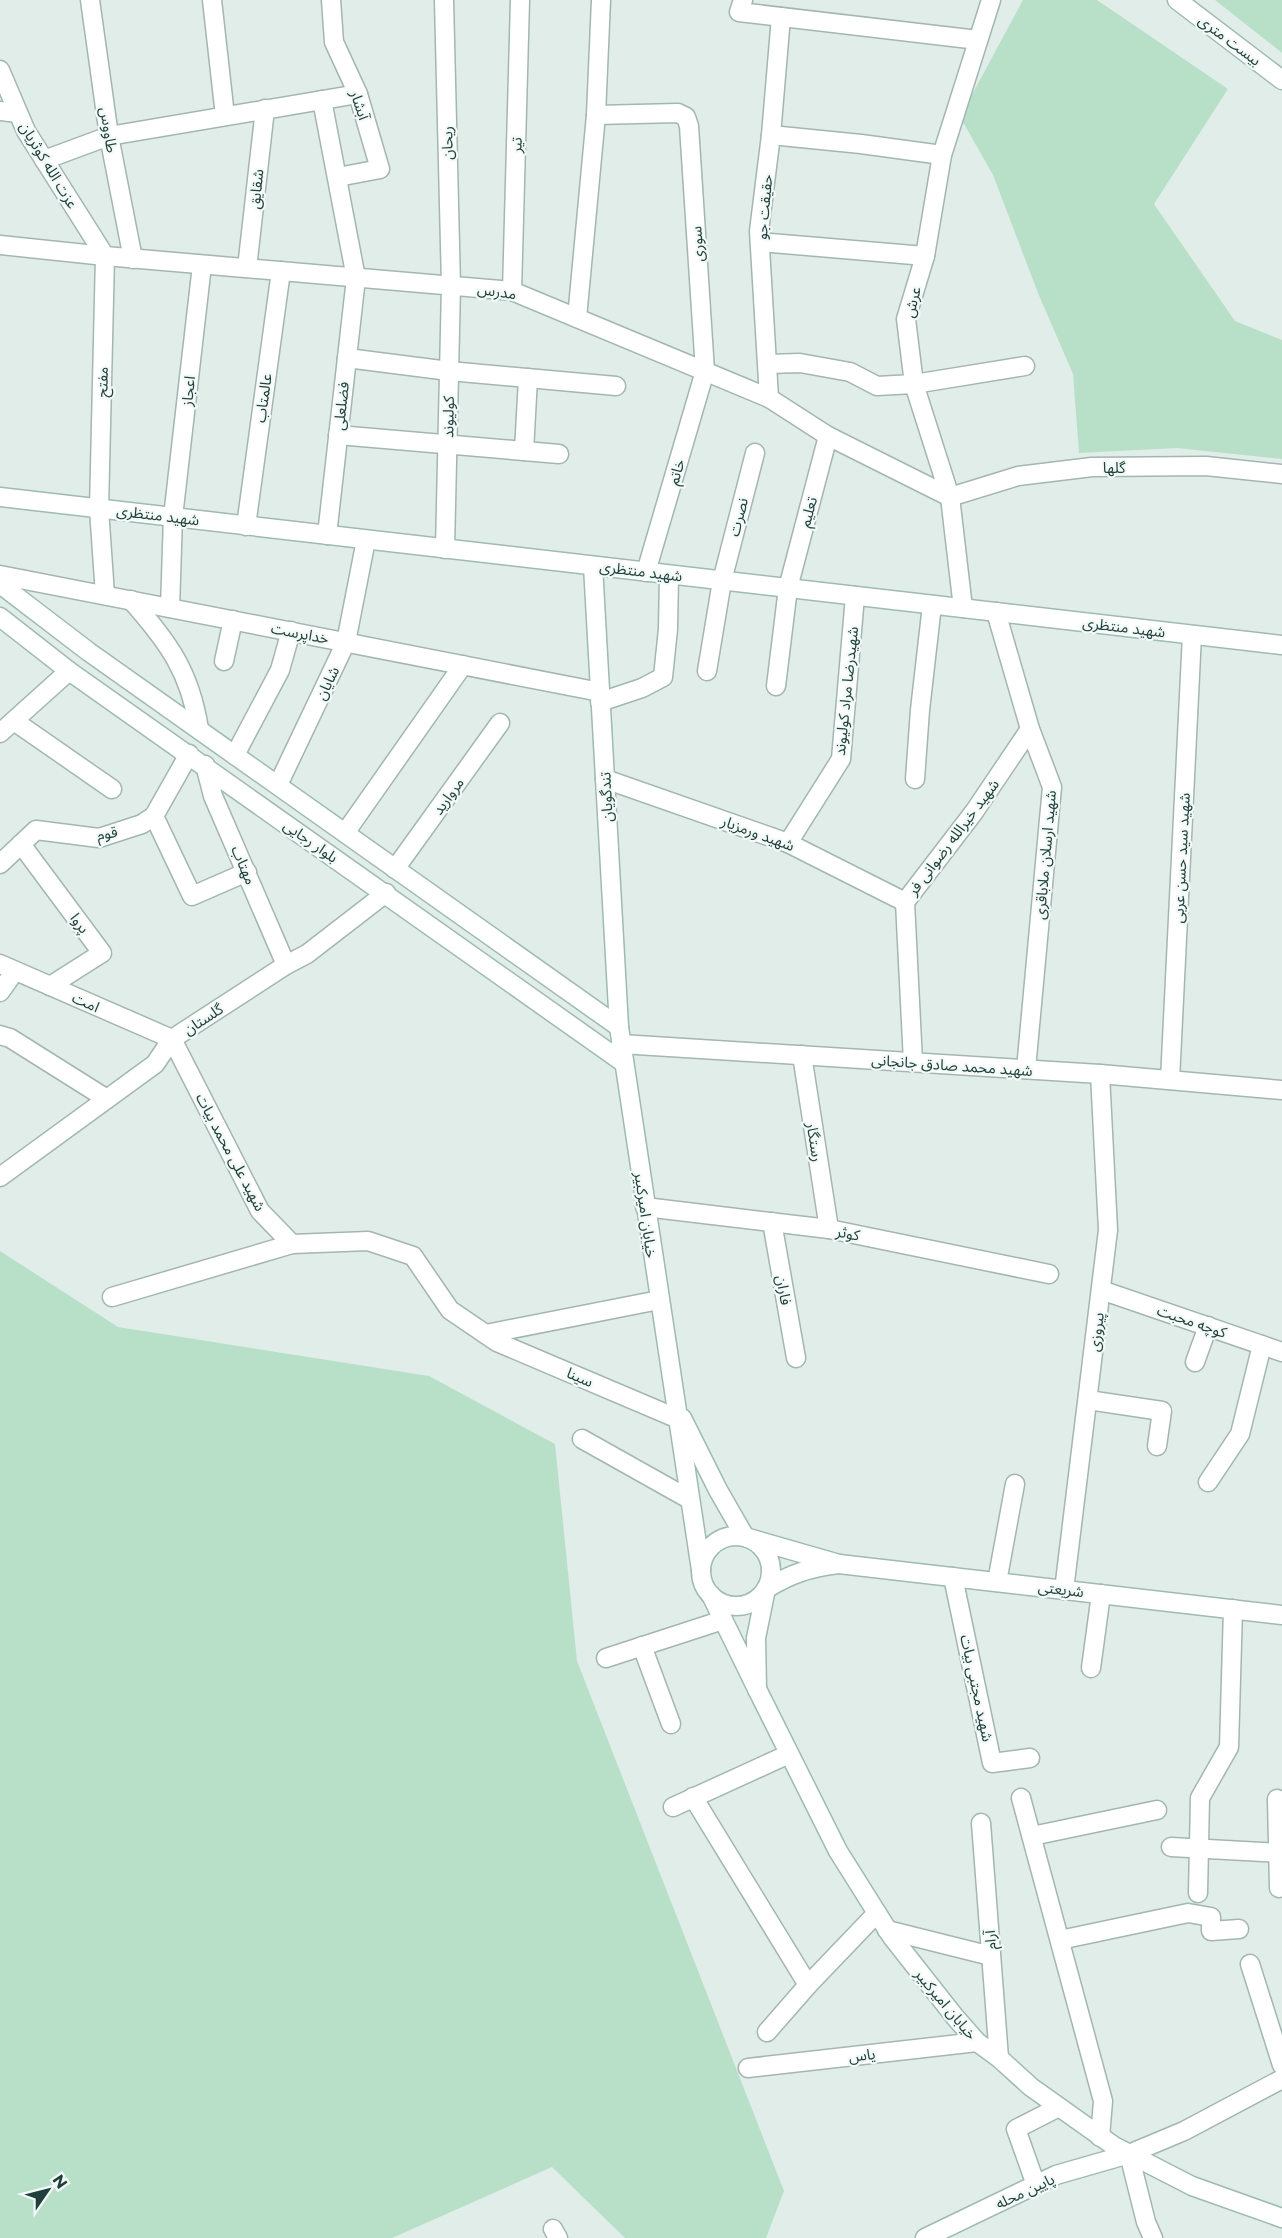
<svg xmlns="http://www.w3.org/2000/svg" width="1282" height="2238" font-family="Montserrat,'Noto Sans Arabic',sans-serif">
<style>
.green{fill:#b8e0c8}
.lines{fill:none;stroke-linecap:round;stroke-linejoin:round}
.street-casing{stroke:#a3b6b1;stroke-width:21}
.secondary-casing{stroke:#9ebab3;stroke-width:21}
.street{stroke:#fff;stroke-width:18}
.secondary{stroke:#fff;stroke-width:18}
.labels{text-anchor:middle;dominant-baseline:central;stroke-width:4.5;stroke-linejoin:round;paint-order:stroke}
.street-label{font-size:15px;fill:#20403b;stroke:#f2f9f7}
</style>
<rect width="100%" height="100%" fill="#e1ede9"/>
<g class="green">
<path d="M 1023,0 L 1097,0 L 1228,89 L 1154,204 L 1235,321 L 1282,340 L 1282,459 L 1177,448 L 1079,453 L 1073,374 L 1038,293 L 993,175 L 960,117 Z"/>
<path d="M 1215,0 L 1282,0 L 1282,53 L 1281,52 Z"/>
<path d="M 0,1251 L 118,1327 L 429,1376 L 555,1444 L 577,1661 L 784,2191 L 766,2238 L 625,2238 L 552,2167 L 392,2238 L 0,2238 Z"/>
</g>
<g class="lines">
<defs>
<g id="street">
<path d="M 90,0 L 109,136 L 133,259"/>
<path d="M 212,0 L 225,116"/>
<path d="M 331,0 L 334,42 L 358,94 L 380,169 L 338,177"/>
<path d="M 444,0 L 451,286 L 445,549"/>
<path d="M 743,0 L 739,12 L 978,40"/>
<path d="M 0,70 L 26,131 L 105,256 L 99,509 L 105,595"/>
<path d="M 322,100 L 356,278 L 327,535"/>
<path d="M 0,111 L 18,113"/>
<path d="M 596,115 L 678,113 L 686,117 L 689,126 L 705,371 L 646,572"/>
<path d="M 771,135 L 861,144 L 942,155"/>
<path d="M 44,160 L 109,136 L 358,94"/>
<path d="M 760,242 L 925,256"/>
<path d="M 0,245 L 105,256 L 512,291 L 769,398 L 828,436 L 950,497 L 1018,476 L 1092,467 L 1206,466 L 1282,474"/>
<path d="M 247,268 L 265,109"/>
<path d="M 512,291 L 520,0"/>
<path d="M 577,318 L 596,115 L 601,0"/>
<path d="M 347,358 L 449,371 L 616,386"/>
<path d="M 768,364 L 800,363 L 850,372 L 877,386 L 914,384 L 1025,366"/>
<path d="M 769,398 L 759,231 L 771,135 L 781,17"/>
<path d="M 338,435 L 559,454"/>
<path d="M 524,451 L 528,378"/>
<path d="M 246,526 L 281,271"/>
<path d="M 0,575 L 600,692"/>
<path d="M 131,600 C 169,643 190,672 199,729"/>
<path d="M 170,608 L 173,517 L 202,265"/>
<path d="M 963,608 L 950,497 L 914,384 L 906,319 L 925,256 L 942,155 L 991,0"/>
<path d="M 996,612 L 1030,729 L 1052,787 L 1026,1069"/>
<path d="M 224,661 L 233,620"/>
<path d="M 707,671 L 722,581 L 755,453"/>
<path d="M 776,686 L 788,588 L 828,436"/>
<path d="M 600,702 L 642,688 L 663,677 L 668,629 L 669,575"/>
<path d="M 14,721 L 112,789"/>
<path d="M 0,733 L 69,671"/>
<path d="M 235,755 L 280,670 L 291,631"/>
<path d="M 205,765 L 213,796 L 286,965"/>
<path d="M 605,779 L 788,843 L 905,902"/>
<path d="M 915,779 L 920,710 L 932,605"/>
<path d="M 278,785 L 346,642 L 366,540"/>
<path d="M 154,816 L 192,896 L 247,872"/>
<path d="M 345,833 L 463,665"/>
<path d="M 788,843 L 841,759 L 855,596"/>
<path d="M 21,844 L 102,953 L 50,986"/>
<path d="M 0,864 L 36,830 L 99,838 L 142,824 L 154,816 L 189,754"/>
<path d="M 395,869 L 500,723"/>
<path d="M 0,964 L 172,1039 L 260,1211 L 292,1244 L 368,1241 L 413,1256 L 450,1310 L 497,1342 L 676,1418"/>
<path d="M 0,992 L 15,971"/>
<path d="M 0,1035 L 10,1038 L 107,1099"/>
<path d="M 621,1044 L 1100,1074 L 1282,1090"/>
<path d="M 802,1055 L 829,1229"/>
<path d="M 913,1062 L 905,902 L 974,812 L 1030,729"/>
<path d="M 1170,1080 L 1192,635"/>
<path d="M 0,1177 L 155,1064 L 172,1039 L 286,965 L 307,954 L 386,893"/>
<path d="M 645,1207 L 829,1229 L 1049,1274"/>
<path d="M 772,1222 L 796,1358"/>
<path d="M 1101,1290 L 1282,1352"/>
<path d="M 112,1297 L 292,1244"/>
<path d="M 486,1334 L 659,1300"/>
<path d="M 1195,1362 L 1208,1326"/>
<path d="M 1088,1400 L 1162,1411 L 1157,1446"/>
<path d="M 582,1439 L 689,1499"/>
<path d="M 1208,1482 L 1240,1434 L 1262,1345"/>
<path d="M 953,1577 L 992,1763 L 1030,1758"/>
<path d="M 997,1582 L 1015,1484"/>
<path d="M 1064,1590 L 1108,1230 L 1100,1074"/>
<path d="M 642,1646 L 671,1724"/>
<path d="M 606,1658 L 723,1620"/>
<path d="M 1091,1668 L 1101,1594"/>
<path d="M 693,1797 L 808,1985 L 767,2032"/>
<path d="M 1021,1798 L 1103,2101 L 1100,2137"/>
<path d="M 1277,1799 L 1279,1888"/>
<path d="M 673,1807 L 789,1754"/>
<path d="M 981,1823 L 999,2058"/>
<path d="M 1032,1836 L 1157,1810"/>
<path d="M 1171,1847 L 1282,1853"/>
<path d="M 1198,1893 L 1200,1798 L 1229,1747 L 1233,1609"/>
<path d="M 887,1930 L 991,1956"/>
<path d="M 1060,1940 L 1188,1913 L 1211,1917 L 1211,1931 L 1239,1929"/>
<path d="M 1250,1964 L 1282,2065"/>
<path d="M 808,1985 L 877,1913"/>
<path d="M 748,2068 L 977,2042"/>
<path d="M 1036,2185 L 1016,2129 L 1059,2107"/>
<path d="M 553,2229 L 558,2238"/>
<path d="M 1153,2238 L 1146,2222 L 1129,2154 L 1184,2131 L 1282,2079"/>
</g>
<g id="secondary">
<path d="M 1177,0 L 1282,80"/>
<path d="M 0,497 L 1282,645"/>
<path d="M 593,566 L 619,1027 L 701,1570"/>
<path d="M 0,584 L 89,652 L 619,1027"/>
<path d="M 0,617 L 69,671 L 624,1063"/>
<path d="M 682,1418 L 718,1490 L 745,1537 L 839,1564 C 811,1567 790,1574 766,1589 L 756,1638 L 757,1689 L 711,1595"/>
<circle cx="736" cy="1571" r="35"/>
<path d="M 839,1564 L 1282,1615"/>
<path d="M 757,1689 L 838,1851 L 892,1937 L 955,2017 L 977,2042 L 999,2058 L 1031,2087 L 1114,2146 L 1192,2186 L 1282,2218"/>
<path d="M 925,2238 L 1056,2175 L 1129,2154"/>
</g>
</defs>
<use href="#street" class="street-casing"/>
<use href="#secondary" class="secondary-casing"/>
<use href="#street" class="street"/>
<use href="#secondary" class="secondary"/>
</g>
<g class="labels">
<g class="street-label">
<text transform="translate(1230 40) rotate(37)">بیست متری</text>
<text transform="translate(360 105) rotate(71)">آبشار</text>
<text transform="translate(109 130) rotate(81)">طاووس</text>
<text transform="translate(447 143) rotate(-91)">ریحان</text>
<text transform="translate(516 145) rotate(-88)">تیر</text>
<text transform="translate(49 165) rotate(59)">عزت الله کوثریان</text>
<text transform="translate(256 189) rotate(-84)">شقایق</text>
<text transform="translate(764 207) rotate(-85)">حقیقت جو</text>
<text transform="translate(697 244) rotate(-94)">سوری</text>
<text transform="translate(497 291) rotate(9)">مدرس</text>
<text transform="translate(912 302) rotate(-76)">عرش</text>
<text transform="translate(102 382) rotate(-89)">مفتح</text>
<text transform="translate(188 391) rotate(-84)">اعجاز</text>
<text transform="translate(263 398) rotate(-82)">عالمتاب</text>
<text transform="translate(341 406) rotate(-84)">فضلعلی</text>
<text transform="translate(448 417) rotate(-89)">کولیوند</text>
<text x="1114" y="467">گلها</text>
<text transform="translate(676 472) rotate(-74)">خاتم</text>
<text transform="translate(808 512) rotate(-75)">تعلیم</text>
<text transform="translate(158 515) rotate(7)">شهید منتظری</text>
<text transform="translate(738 517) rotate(-76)">نصرت</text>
<text transform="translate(641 571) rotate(7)">شهید منتظری</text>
<text transform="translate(1124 627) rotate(7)">شهید منتظری</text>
<text transform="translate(300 633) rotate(11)">خداپرست</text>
<text transform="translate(327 683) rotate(-64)">شایان</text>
<text transform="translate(846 691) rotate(-84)">شهیدرضا مراد کولیوند</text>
<text transform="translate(448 796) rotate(-54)">مروارید</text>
<text transform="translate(606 797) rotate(-93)">تندگویان</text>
<text transform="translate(107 833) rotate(-11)">قوم</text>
<text transform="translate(758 833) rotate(20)">شهید ورمزیار</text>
<text transform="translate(953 837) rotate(-53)">شهید خیرالله رضوانی فر</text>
<text transform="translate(311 841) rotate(35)">بلوار رجایی</text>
<text transform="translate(1045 855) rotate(-85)">شهید ارسلان ملاباقری</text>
<text transform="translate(1181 858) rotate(-87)">شهید سید حسن عربی</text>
<text transform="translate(244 865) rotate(67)">مهتاب</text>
<text transform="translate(80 923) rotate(53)">پروا</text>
<text transform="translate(86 1002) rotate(24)">امت</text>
<text transform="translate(203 1019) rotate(-33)">گلستان</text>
<text transform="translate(952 1065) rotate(4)">شهید محمد صادق جانجانی</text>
<text transform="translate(815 1142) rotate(81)">رستگار</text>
<text transform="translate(231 1152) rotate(62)">شهید علی محمد بیات</text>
<text transform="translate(646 1215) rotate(82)">خیابان امیرکبیر</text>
<text transform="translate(848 1233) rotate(11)">کوثر</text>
<text transform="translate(784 1290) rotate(80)">فاران</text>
<text transform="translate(1192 1321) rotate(19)">کوچه محبت</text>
<text transform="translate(1096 1332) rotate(-83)">پیروزی</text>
<text transform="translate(580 1377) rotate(23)">سینا</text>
<text transform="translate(1061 1589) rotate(7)">شریعتی</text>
<text transform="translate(977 1688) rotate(78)">شهید مجتبی بیات</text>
<text transform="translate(990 1940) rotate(-95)">آرام</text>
<text transform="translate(946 2004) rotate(50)">خیابان امیرکبیر</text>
<text transform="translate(862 2055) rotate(-7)">یاس</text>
<text transform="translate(1025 2191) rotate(-25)">پایین محله</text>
</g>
</g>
<g transform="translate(48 2190) rotate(55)" stroke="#f2f9f7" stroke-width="4.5" paint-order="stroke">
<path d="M0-4.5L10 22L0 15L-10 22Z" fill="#20403b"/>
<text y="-9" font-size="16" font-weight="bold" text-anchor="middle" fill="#20403b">N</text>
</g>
</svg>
